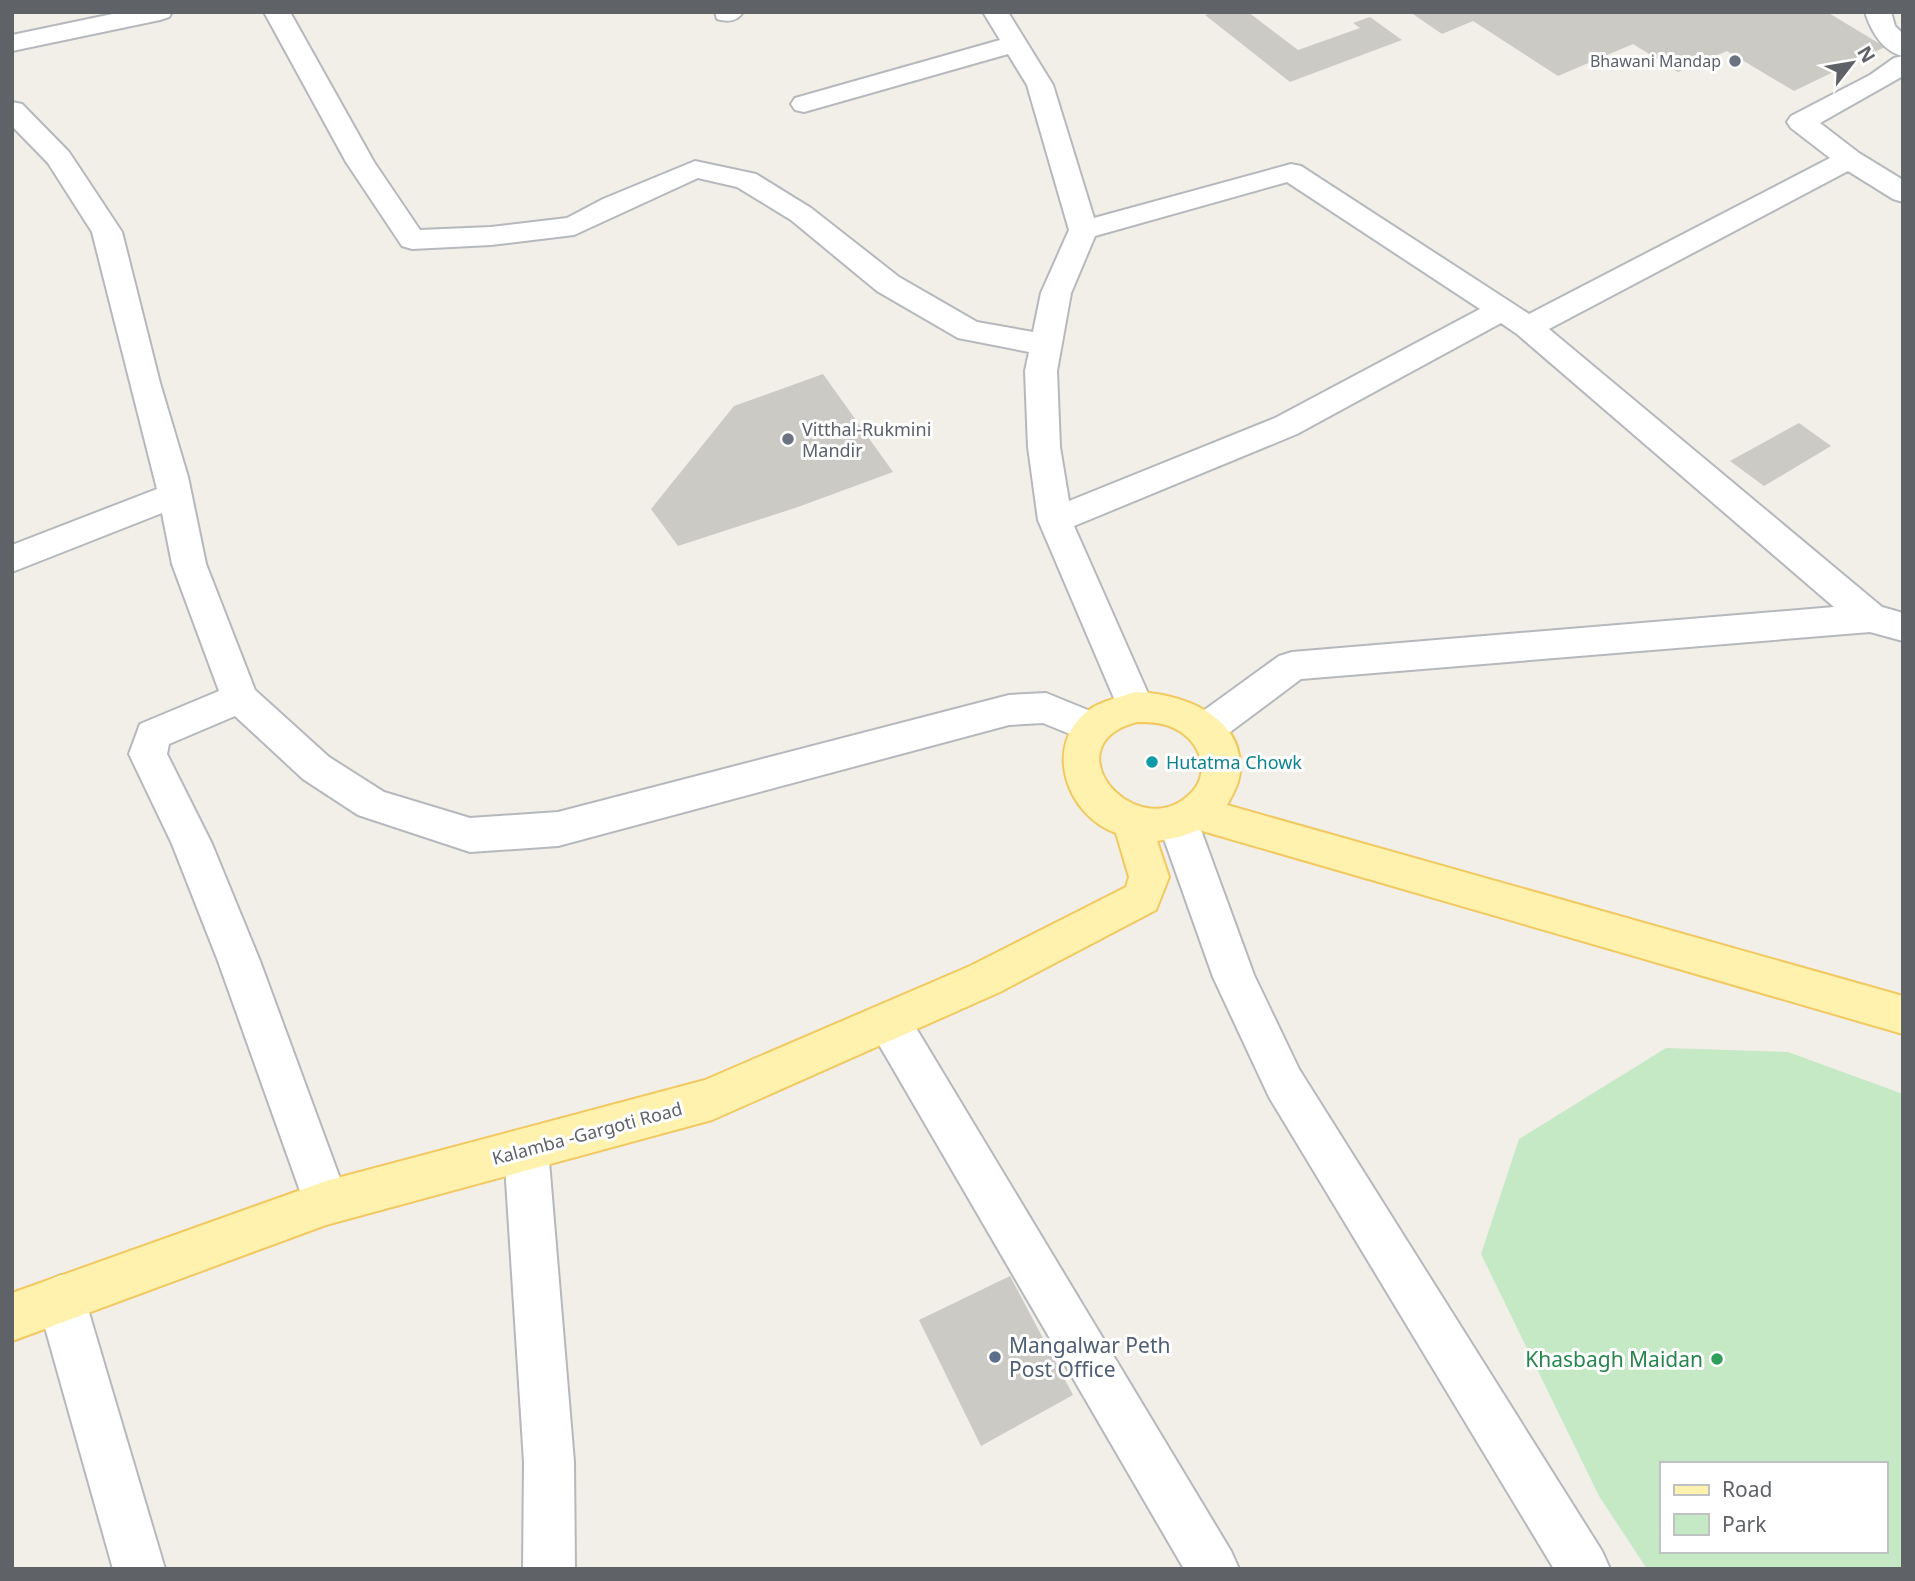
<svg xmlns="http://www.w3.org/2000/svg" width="1915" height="1581" font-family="'Noto Sans',sans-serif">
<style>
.green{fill:#c5e8c5;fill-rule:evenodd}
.building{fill:#cccac5}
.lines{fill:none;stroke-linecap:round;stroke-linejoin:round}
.minor-casing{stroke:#b5b8bc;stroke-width:4}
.major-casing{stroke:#f2c960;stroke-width:4}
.minor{fill:#fff;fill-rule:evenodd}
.major{fill:#fff2af;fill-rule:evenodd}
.worship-dot{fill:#6b7280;stroke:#fff;stroke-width:2.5}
.culture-dot{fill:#0f9aa8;stroke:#fff;stroke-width:2.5}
.service-dot{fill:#5c6f8a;stroke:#fff;stroke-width:2.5}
.leisure-dot{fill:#2e9e5b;stroke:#fff;stroke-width:2.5}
.labels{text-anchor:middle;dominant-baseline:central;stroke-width:6;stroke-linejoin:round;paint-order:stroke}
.far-worship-label{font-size:16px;fill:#5b616d;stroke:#fff;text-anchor:end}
.worship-label{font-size:18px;fill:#5b616d;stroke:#fff;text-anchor:start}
.culture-label{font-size:18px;fill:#0d838f;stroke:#fff;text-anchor:start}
.street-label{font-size:18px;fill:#5f6368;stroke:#fff}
.near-service-label{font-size:21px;fill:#4e5e75;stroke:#fff;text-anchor:start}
.near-leisure-label{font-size:21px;fill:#27864d;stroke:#fff;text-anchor:end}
</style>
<rect width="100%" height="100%" fill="#f1efe8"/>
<path class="green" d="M 1666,1048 L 1788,1052 L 1903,1094 L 1903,1569 L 1647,1569 L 1599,1496 L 1481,1254 L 1519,1139 ZM 1661,1464 L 1885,1464 L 1885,1551 L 1661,1551 Z"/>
<g class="building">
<path d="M 1214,12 L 1248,12 L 1298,50 L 1360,28 L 1353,23 L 1370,17 L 1402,40 L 1290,82 L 1205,15 Z"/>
<path d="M 1410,12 L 1827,12 L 1885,47 L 1794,91 L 1727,51 L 1678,72 L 1633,44 L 1558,76 L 1473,21 L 1442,34 Z"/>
<path d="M 823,374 L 893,472 L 798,507 L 678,546 L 651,509 L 734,406 Z"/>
<path d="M 1799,423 L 1831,446 L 1764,486 L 1730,461 Z"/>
<path d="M 1010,1276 L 1073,1395 L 981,1446 L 919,1320 Z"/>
</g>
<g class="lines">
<defs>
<g id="minor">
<path d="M 122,12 L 172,12 L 169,17 L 160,20 L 12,51 L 12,35 Z"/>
<path d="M 264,12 L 290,12 L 374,162 L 420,230 L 491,227 L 567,218 L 603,199 L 695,161 L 756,174 L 811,208 L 899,277 L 977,322 L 1033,332 L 1041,293 L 1069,230 L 1027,85 L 1008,54 L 804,112 L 795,110 L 791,104 L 795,98 L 1000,40 L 983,12 L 1008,12 L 1053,85 L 1094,218 L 1291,164 L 1301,166 L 1529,314 L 1830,158 L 1791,128 L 1787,122 L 1791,116 L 1870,75 L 1894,58 L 1903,56 L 1903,76 L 1820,123 L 1859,153 L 1903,180 L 1903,202 L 1893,199 L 1848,171 L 1549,329 L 1882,607 L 1903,613 L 1903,641 L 1870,632 L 1301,679 L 1218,741 L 1205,745 L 1192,741 L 1186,730 L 1192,719 L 1279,656 L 1292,652 L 1834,607 L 1517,334 L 1501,323 L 1297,434 L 1074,526 L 1154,707 L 1148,717 L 1135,722 L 1122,717 L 1038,520 L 1028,447 L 1025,371 L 1029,352 L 958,338 L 877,291 L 791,220 L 737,187 L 698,178 L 574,235 L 491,245 L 412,249 L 402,246 L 346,162 ZM 1287,182 L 1480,309 L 1275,418 L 1069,501 L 1060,447 L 1057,371 L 1071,293 L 1095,236 Z"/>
<path d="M 715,12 L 743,12 C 737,22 727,22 717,19 Z"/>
<path d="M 1865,12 L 1891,12 L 1895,26 L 1903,34 L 1903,56 C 1882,51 1871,31 1865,12 Z"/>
<path d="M 12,102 L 22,104 L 69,152 L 122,232 L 160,383 L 188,477 L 206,564 L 255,690 L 329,757 L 384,792 L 470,818 L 558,812 L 1009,695 L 1046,693 L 1105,717 L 1111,728 L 1105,739 L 1092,743 L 1043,723 L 1009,725 L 558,846 L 470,852 L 358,815 L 303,779 L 235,716 L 169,744 L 167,754 L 212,844 L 260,961 L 349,1203 L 342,1219 L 326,1225 L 310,1219 L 218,961 L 172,844 L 129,754 L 140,724 L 219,691 L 172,564 L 162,513 L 12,572 L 12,545 L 157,489 L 92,232 L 48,163 L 12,126 Z"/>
<path d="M 1178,806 L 1192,810 L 1198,822 L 1254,975 L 1299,1069 L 1602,1551 L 1610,1569 L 1554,1569 L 1269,1097 L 1213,977 L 1158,822 L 1164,810 Z"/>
<path d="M 889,1003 L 904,1008 L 1231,1551 L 1239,1569 L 1184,1569 L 874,1036 L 868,1022 L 874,1008 Z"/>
<path d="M 526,1128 L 542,1134 L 548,1149 L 574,1462 L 575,1569 L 523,1569 L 524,1462 L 504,1149 L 510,1134 Z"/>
<path d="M 61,1275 L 78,1282 L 85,1299 L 165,1569 L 113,1569 L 37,1299 L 44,1282 Z"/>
</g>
<path id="major" d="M 1135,692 C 1179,693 1242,714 1240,769 C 1240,782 1233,794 1227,805 L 1903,996 L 1903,1034 L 1199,830 L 1179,837 L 1157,841 L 1169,877 L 1156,910 L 1000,992 L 712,1120 L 326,1225 L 12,1341 L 12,1293 L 326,1181 L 705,1080 L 970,966 L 1126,887 L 1129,877 L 1116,833 C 1066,815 1042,745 1089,710 C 1101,701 1121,697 1135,692 ZM 1137,722 C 1148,722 1159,722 1169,726 C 1198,736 1214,771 1190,794 C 1142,841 1064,763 1117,730 C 1123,726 1131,724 1137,722 Z"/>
</defs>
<use href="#minor" class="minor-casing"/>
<use href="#major" class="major-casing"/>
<use href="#minor" class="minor"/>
<use href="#major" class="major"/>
</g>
<g class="worship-dot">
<circle cx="1735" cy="61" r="7"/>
<circle cx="788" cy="439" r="7"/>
</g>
<circle class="culture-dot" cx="1152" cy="762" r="7"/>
<circle class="service-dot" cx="995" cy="1357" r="7"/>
<circle class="leisure-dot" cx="1717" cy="1359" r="7"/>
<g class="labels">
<g class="far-worship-label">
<text x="1721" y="61">Bhawani Mandap</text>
</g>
<g class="worship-label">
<text x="802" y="429">Vitthal-Rukmini<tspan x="802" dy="21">Mandir</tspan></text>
</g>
<g class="culture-label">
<text x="1166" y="762">Hutatma Chowk</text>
</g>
<g class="street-label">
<text transform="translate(587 1133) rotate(-15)">Kalamba -Gargoti Road</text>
</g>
<g class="near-service-label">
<text x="1009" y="1345">Mangalwar Peth<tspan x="1009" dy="24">Post Office</tspan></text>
</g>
<g class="near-leisure-label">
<text x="1703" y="1359">Khasbagh Maidan</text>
</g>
</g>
<rect width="1915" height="1581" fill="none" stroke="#5f6368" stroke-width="28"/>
<rect x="1660" y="1462" width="228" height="91" fill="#ffffff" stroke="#bfc1c3" stroke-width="2"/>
<rect x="1674" y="1485" width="35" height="10" fill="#fff2af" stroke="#bfc1c3" stroke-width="2"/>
<text x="1722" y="1497" font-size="21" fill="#5f6368">Road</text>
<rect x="1674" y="1514" width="35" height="21" fill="#c5e8c5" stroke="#bfc1c3" stroke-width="2"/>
<text x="1722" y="1532" font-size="21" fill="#5f6368">Park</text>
<g transform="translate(1852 63) rotate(59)" stroke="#ffffff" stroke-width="5" paint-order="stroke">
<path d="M0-5L12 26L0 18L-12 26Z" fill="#5f6368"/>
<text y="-10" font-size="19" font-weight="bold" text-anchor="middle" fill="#5f6368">N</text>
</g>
</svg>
